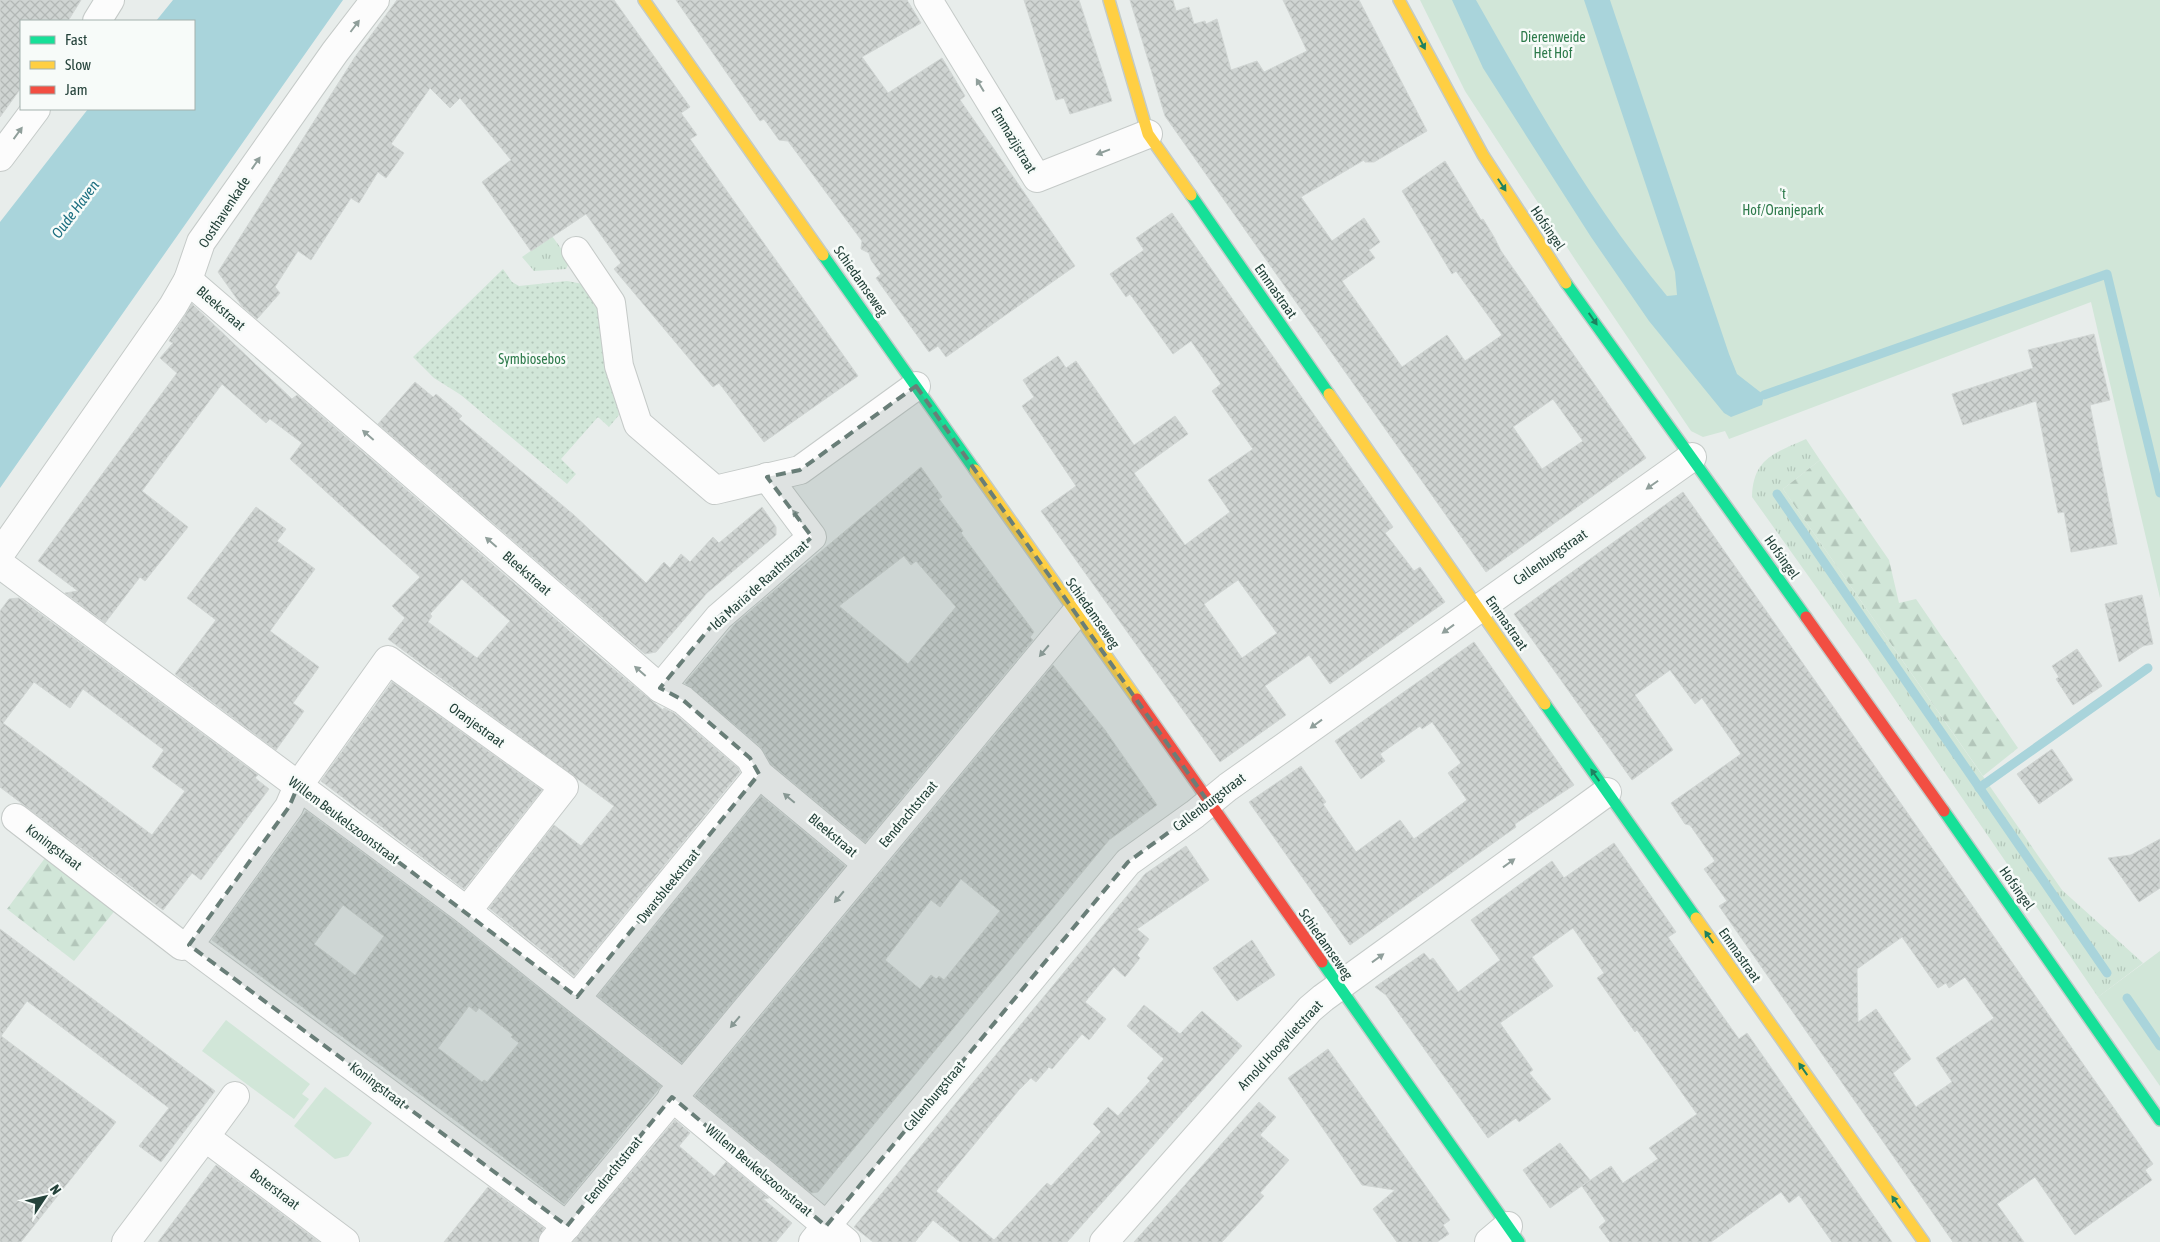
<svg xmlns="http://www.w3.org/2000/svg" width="2160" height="1242" font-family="'Asap Condensed',sans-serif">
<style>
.grass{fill:url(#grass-tufts)}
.forest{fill:url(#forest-firs)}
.park{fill:#d1e6d8}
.garden{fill:url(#garden-dots)}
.water{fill:#a9d4db}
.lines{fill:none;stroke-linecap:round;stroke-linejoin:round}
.stream{stroke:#a9d4db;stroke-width:9}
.building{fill:url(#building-cross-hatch);stroke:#d1d6d4;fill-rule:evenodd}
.street-casing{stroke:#c5cac8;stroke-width:30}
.fast-casing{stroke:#c3cbc8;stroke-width:14}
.slow-casing{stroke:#c3cbc8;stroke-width:14}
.jam-casing{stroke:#c3cbc8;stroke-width:14}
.street{stroke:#fcfcfc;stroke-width:28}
.fast{stroke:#16e098;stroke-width:11}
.slow{stroke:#ffcf43;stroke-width:11}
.jam{stroke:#f24e42;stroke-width:11}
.oneway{fill:#909f9b}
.oneway2{fill:#1e8160}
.marked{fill:#697e78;fill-opacity:0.2;stroke:#697e78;stroke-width:4;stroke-dasharray:10 6;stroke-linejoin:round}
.labels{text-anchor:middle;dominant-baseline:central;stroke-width:5;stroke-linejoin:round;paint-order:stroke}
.park-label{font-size:14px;fill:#2d7a4b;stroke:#f7fbf9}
.street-label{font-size:14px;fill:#24423a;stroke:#f7fbf9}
.water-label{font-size:15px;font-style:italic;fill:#1c6f80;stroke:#f7fbf9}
</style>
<defs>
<pattern id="grass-tufts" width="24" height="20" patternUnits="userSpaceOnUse" patternTransform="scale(1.25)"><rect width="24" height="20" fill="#d1e6d8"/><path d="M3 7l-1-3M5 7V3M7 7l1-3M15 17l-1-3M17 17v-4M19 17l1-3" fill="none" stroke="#b3c6ba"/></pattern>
<pattern id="forest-firs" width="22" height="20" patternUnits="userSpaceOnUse" patternTransform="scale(1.25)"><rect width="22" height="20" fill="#d1e6d8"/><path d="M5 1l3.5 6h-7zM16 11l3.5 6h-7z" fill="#b3c6ba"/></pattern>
<pattern id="garden-dots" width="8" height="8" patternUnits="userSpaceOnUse" patternTransform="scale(1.25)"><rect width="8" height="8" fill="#d1e6d8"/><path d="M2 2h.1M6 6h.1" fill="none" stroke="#b3c6ba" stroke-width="1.8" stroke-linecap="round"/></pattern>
<pattern id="building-cross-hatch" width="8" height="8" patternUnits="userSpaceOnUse" patternTransform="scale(1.25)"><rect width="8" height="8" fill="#cfd4d2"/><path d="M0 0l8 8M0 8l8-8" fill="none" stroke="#b2b7b5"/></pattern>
</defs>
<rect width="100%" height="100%" fill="#e8edeb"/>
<g class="grass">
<path d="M 552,236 L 570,261 L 566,269 L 534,271 L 522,257 Z"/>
<path d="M 1806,439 L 1820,460 L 1783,489 L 2062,890 L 2143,963 L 2098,997 L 1859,647 L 1752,497 C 1753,458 1775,453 1806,439 Z"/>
</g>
<g class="forest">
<path d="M 1820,460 L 1889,560 L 1899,603 L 1916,599 L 2018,748 L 1983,776 L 1783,489 Z"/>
<path d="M 48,854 L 117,908 L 74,961 L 7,909 Z"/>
</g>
<g class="park">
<path d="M 1420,0 L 2160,0 L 2160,598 L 2091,302 L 1729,439 L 1725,431 L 1703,437 L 1691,431 L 1576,261 L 1465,91 Z"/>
<path d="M 2160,951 L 2160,1086 L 2098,997 Z"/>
<path d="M 226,1020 L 310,1084 L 302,1094 L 309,1099 L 294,1119 L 202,1051 Z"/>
<path d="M 325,1087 L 372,1123 L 348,1156 L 335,1159 L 294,1126 Z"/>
</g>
<path class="garden" d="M 503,269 L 512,282 L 519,286 L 567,281 L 583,284 L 599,304 L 608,367 L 619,415 L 609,427 L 598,417 L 561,459 L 576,474 L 567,484 L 461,395 L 434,378 L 413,357 Z"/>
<g class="water">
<path d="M 173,0 L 343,0 L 0,488 L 0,222 L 88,109 L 194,109 L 194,21 L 156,21 Z"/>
<path d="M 1452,0 L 1476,0 C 1534,102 1592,206 1667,296 L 1677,295 L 1675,272 L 1584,0 L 1610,0 L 1729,354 L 1737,374 L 1764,395 L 1762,405 L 1731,417 L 1724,413 L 1649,321 L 1591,237 L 1483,68 Z"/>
</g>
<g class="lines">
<g class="stream">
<path d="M 1764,395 L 2107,274 L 2160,493"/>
<path d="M 1777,494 L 2107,973"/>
<path d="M 1979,788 L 2148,668"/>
<path d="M 2127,998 L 2160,1046"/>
</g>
</g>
<g class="building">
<path d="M 0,0 L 81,0 L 68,21 L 21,21 L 21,88 L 0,117 Z"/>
<path d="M 397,0 L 614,0 L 690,107 L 681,113 L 697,135 L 690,139 L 858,376 L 764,442 L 719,383 L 713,387 L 614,269 L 621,263 L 586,214 L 531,251 L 482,182 L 511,160 L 460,98 L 450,108 L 430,88 L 391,144 L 404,153 L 386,178 L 378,172 L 359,203 L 351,198 L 311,260 L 298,251 L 275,287 L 280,293 L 257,319 L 242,306 L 218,272 L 355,57 Z"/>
<path d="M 676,0 L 907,0 L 921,23 L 862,57 L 888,93 L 942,58 L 965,96 L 960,100 L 1075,266 L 946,357 L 938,346 L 929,352 L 876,278 L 881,274 L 871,260 L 869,253 L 861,249 L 862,241 L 788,141 L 779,140 L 764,119 L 760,121 Z"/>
<path d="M 1024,0 L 1079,0 L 1112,101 L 1070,114 L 1064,98 L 1056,100 Z"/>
<path d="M 1130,0 L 1173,0 L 1176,11 L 1189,7 L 1194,24 L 1205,21 L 1206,24 L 1217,19 L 1231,70 L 1257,61 L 1264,72 L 1307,51 L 1283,0 L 1359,0 L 1427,131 L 1374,162 L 1365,162 L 1364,160 L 1301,197 L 1332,241 L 1364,218 L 1380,242 L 1369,250 L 1375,258 L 1342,281 L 1402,367 L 1447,335 L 1465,361 L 1502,335 L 1456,271 L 1452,274 L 1402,191 L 1445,161 L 1481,220 L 1483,219 L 1494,237 L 1501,251 L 1646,458 L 1486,572 L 1165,116 ZM 1553,399 L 1583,441 L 1542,469 L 1513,427 Z"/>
<path d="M 1172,213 L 1393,527 L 1385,533 L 1414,571 L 1420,567 L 1445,602 L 1330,684 L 1309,655 L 1265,686 L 1286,715 L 1220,762 L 1041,511 L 1076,486 L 1022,406 L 1034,397 L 1023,380 L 1058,356 L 1066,368 L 1076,361 L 1134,445 L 1175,416 L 1188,434 L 1134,473 L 1185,545 L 1230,512 L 1208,480 L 1253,449 L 1212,391 L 1221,384 L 1191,341 L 1173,354 L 1130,294 L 1126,297 L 1110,274 L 1144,250 L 1136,238 ZM 1238,580 L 1277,633 L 1242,658 L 1204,604 Z"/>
<path d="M 192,304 L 292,399 L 297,395 L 605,662 L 663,710 L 664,708 L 674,713 L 738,768 L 740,772 L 574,976 L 489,908 L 554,825 L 581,846 L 614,806 L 388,639 L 405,618 L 392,606 L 420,577 L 290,459 L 302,443 L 270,419 L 266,423 L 222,384 L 142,491 L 188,527 L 145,581 L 140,577 L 105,623 L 65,593 L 78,591 L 38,561 L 177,373 L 160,358 L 173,343 L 169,341 ZM 462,579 L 510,621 L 477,658 L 428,622 L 432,616 L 430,614 Z"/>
<path d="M 2094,334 L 2110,400 L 2090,405 L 2117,544 L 2071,552 L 2064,512 L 2058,513 L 2036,401 L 1963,425 L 1952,394 L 2033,368 L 2028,350 Z"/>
<path d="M 415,382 L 433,397 L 436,394 L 462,416 L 459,419 L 574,515 L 646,583 L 664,562 L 670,568 L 681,554 L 690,562 L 713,537 L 719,543 L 762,507 L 776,527 L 776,535 L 707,593 L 656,652 L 645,654 L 378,424 Z"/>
<path d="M 921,467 L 942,497 L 939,499 L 963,531 L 961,533 L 1034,632 L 1030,637 L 1033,640 L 865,842 L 771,764 L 760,746 L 685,683 L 735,624 ZM 904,556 L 911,565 L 916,561 L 956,607 L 908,664 L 839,606 Z"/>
<path d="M 1683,492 L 2153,1164 L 2145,1170 L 2152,1180 L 2075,1235 L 2035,1177 L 1997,1204 L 2024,1242 L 1953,1242 L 1719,906 L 1727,901 L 1704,869 L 1715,861 L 1690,825 L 1685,824 L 1671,803 L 1741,754 L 1702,698 L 1695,704 L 1670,670 L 1635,695 L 1673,750 L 1632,780 L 1514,614 ZM 1902,937 L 1938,988 L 1946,983 L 1949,988 L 1965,977 L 1994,1018 L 1936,1058 L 1952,1082 L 1916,1107 L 1893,1073 L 1911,1059 L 1876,1009 L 1858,1022 L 1857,969 Z"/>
<path d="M 256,507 L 286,529 L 277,541 L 315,569 L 270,631 L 319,667 L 293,703 L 304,711 L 276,750 L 175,674 L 216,620 L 187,598 Z"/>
<path d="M 2142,595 L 2153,644 L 2143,646 L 2119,662 L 2105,604 Z"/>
<path d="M 19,598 L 258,775 L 255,778 L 269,789 L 201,880 L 192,873 L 163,910 L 0,787 L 0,611 L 9,599 ZM 34,682 L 70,708 L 83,689 L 164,750 L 152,767 L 185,791 L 152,835 L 3,723 Z"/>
<path d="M 1474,642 L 1574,785 L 1515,824 L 1516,827 L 1350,945 L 1249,802 L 1301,766 L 1326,802 L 1323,804 L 1356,852 L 1400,820 L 1414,839 L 1467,800 L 1448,773 L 1461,763 L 1432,722 L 1422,729 L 1420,726 L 1380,754 L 1385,761 L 1361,779 L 1335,741 Z"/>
<path d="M 2077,649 L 2102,686 L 2073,705 L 2056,679 L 2059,677 L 2052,666 Z"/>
<path d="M 1053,665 L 1105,730 L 1157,805 L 1109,840 L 818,1192 L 811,1193 L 695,1096 ZM 961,879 L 1000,911 L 944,980 L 939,976 L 936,979 L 931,975 L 920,989 L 885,960 L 931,900 L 940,907 Z"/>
<path d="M 392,682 L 542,790 L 464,889 L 321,781 Z"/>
<path d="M 2052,749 L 2073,780 L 2039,804 L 2017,774 Z"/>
<path d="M 761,796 L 845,866 L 682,1063 L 598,996 Z"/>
<path d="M 306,811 L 457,923 L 661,1086 L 564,1204 L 463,1126 L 212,940 ZM 343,905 L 384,936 L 355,975 L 314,944 ZM 469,1006 L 476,1012 L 479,1008 L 513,1035 L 511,1037 L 519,1043 L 487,1082 L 484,1080 L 482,1082 L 438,1048 Z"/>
<path d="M 2160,839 L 2160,888 L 2139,902 L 2108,858 L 2131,855 Z"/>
<path d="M 1614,843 L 1676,932 L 1668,937 L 1724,1018 L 1739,1039 L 1747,1033 L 1892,1242 L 1832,1242 L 1799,1195 L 1789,1203 L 1781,1192 L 1711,1242 L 1610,1242 L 1599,1227 L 1606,1221 L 1582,1186 L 1611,1166 L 1623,1183 L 1658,1159 L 1649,1148 L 1697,1114 L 1637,1030 L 1635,1032 L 1597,978 L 1604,973 L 1573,928 L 1532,957 L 1553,986 L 1500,1023 L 1533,1070 L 1529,1073 L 1551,1099 L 1519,1122 L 1516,1118 L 1488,1138 L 1395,1008 L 1386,995 L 1375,987 L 1424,953 L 1430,960 L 1433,958 L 1458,992 L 1500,960 L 1471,920 L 1552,861 L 1564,878 Z"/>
<path d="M 1186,846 L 1209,880 L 1137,929 L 1149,939 L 1137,955 L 1140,958 L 1125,977 L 1114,967 L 1085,1002 L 1106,1019 L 1089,1040 L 1082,1034 L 1052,1069 L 1049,1067 L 1036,1082 L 1031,1078 L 1018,1091 L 936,1191 L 994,1240 L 1047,1183 L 1051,1186 L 1101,1132 L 1093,1124 L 1108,1107 L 1118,1116 L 1150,1081 L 1147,1078 L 1164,1059 L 1127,1026 L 1144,1005 L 1180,1034 L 1202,1011 L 1242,1046 L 1067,1242 L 960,1242 L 933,1220 L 915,1242 L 873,1242 L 854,1227 L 1145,874 Z"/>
<path d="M 0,929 L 215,1091 L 161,1162 L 139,1146 L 169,1108 L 27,1001 L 1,1036 L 116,1122 L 21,1242 L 0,1242 Z"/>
<path d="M 1252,940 L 1275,975 L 1237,1001 L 1213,968 Z"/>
<path d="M 1328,1049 L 1450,1220 L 1443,1225 L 1449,1234 L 1437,1242 L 1397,1242 L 1373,1209 L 1395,1190 L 1362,1185 L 1288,1078 Z"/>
<path d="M 1259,1102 L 1276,1117 L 1260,1135 L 1289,1160 L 1260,1193 L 1264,1196 L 1222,1242 L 1134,1242 Z"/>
<path d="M 675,1120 L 690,1133 L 679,1146 L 714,1176 L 726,1162 L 769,1198 L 763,1199 L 792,1223 L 776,1242 L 573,1242 Z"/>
<path d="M 1560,1143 L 1590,1180 L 1550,1208 L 1523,1170 Z"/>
<path d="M 216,1165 L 319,1242 L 158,1242 Z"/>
<path d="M 488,1187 L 544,1228 L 538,1242 L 444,1242 Z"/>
</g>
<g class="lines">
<defs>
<g id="street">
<path d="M 928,0 L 1037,178 L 1148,134"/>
<path d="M 97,21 L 110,0"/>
<path d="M 0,157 L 36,109"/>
<path d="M 576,251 L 611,303 L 619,366 L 638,424 L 715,490 L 800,470 L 916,386"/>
<path d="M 188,280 L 660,688 L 683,700 L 750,758 L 759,774 L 866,863"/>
<path d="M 0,554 L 173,306 L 188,280 L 201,242 L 335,52 L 375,0"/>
<path d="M 0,564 L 467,911 L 683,1084"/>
<path d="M 660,688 L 719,617 L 812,537 L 767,477"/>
<path d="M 16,818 L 182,946 L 189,945"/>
<path d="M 467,911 L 564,787 L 388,660 L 298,786 L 289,807 L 189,945 L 567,1226"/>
<path d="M 577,997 L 759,774"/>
<path d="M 672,1097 L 846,1242"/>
<path d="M 205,1137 L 235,1096"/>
<path d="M 126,1242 L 205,1137 L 345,1242"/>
<path d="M 553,1242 L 1075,614"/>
<path d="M 813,1242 L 1128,862 L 1195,814 L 1228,787 L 1692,457"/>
<path d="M 1104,1242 L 1310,1009 L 1323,998 L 1607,792"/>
<path d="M 1489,1242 L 1508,1226"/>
</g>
<g id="fast">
<path d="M 1191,195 L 1329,394"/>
<path d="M 823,255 L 975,470"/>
<path d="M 1566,283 L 1806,617"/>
<path d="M 1545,704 L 1696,918"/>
<path d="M 1944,811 L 2160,1120"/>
<path d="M 1322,962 L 1519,1242"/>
</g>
<g id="slow">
<path d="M 644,0 L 823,255"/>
<path d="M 1109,0 L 1148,134 L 1191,195"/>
<path d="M 1399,0 L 1483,155 L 1566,283"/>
<path d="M 1329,394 L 1545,704"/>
<path d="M 975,470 L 1137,699"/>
<path d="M 1696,918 L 1924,1242"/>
</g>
<g id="jam">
<path d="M 1806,617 L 1944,811"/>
<path d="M 1137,699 L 1322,962"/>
</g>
</defs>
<use href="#street" class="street-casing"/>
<use href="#fast" class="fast-casing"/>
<use href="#slow" class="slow-casing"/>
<use href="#jam" class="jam-casing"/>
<use href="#street" class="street"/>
<use href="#fast" class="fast"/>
<use href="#slow" class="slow"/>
<use href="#jam" class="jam"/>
</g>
<defs><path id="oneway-solid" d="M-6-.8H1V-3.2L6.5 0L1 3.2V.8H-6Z" transform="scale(1.25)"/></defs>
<g class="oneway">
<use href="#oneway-solid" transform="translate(355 26) rotate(-53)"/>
<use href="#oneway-solid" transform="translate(980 85) rotate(-121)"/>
<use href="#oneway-solid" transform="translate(18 133) rotate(-54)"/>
<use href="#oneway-solid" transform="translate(1103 152) rotate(159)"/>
<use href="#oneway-solid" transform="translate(256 163) rotate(-55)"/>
<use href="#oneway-solid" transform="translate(368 435) rotate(-139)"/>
<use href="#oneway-solid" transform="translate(1652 485) rotate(145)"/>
<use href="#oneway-solid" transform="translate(797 516) rotate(-127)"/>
<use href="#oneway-solid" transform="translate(491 542) rotate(-139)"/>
<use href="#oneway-solid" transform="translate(1448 629) rotate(144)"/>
<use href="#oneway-solid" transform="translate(1044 651) rotate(130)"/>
<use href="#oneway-solid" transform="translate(640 671) rotate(-139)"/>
<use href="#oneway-solid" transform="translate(1316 724) rotate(144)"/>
<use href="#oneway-solid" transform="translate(789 798) rotate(-140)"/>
<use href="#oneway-solid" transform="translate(1509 863) rotate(-36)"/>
<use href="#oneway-solid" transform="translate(839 897) rotate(130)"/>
<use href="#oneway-solid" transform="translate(1378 958) rotate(-36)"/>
<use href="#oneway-solid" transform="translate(735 1022) rotate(130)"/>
</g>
<g class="oneway2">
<use href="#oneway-solid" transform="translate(1422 43) rotate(63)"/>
<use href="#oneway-solid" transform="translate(1502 185) rotate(57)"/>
<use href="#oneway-solid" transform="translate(1593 319) rotate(55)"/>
<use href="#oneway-solid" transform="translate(1595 775) rotate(-125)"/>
<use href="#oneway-solid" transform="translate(1709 937) rotate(-125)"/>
<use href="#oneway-solid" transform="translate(1803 1069) rotate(-125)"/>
<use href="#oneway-solid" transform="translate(1896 1202) rotate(-125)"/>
</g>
<path class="marked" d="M 916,386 L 1209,803 L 1128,862 L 826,1226 L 672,1097 L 567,1226 L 189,945 L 289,807 L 298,786 L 577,997 L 759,774 L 750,758 L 683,700 L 660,688 L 719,617 L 812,537 L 767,477 L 800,470 Z"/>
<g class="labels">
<g class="park-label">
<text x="1553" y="37">Dierenweide<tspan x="1553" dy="16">Het Hof</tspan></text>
<text x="1783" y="194">'t<tspan x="1783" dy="16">Hof/Oranjepark</tspan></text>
<text x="532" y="359">Symbiosebos</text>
</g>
<g class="street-label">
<text transform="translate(1014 140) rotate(59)">Emmazijstraat</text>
<text transform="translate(224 212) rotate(-57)">Oosthavenkade</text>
<text transform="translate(1548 228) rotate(56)">Hofsingel</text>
<text transform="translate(861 281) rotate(55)">Schiedamseweg</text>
<text transform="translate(1276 291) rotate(55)">Emmastraat</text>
<text transform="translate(221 308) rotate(41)">Bleekstraat</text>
<text transform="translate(1550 557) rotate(-35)">Callenburgstraat</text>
<text transform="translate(1782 557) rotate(55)">Hofsingel</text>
<text transform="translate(527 573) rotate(41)">Bleekstraat</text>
<text transform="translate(759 585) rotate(-42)">Ida Maria de Raathstraat</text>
<text transform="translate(1093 613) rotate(55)">Schiedamseweg</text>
<text transform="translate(1507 623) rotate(55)">Emmastraat</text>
<text transform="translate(477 725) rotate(36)">Oranjestraat</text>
<text transform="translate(1209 802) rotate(-37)">Callenburgstraat</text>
<text transform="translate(908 814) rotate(-50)">Eendrachtstraat</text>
<text transform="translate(344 820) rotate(37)">Willem Beukelszoonstraat</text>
<text transform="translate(833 835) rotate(40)">Bleekstraat</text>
<text transform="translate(54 847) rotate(37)">Koningstraat</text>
<text transform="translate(668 886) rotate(-51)">Dwarsbleekstraat</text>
<text transform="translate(2017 888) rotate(55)">Hofsingel</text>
<text transform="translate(1326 944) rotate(55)">Schiedamseweg</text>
<text transform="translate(1740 955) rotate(55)">Emmastraat</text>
<text transform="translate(1280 1045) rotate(-47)">Arnold Hoogvlietstraat</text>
<text transform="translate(378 1085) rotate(37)">Koningstraat</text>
<text transform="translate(934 1096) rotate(-50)">Callenburgstraat</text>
<text transform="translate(613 1170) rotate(-51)">Eendrachtstraat</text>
<text transform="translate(759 1170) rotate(40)">Willem Beukelszoonstraat</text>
<text transform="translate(275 1189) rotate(37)">Boterstraat</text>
</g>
<g class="water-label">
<text transform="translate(75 209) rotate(-53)">Oude Haven</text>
</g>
</g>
<rect x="20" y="20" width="175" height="90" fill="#f7fbf9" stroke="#a3b1ad"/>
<rect x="30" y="36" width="25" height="8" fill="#16e098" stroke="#a3b1ad"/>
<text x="65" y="45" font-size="15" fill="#24423a">Fast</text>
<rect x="30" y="61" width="25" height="8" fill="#ffcf43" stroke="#a3b1ad"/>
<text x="65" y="70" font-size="15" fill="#24423a">Slow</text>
<rect x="30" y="86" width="25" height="8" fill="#f24e42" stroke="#a3b1ad"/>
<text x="65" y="95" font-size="15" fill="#24423a">Jam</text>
<g transform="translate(45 1197) rotate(55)" stroke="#f7fbf9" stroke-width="4" paint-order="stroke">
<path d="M0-4L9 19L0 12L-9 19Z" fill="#24423a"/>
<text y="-8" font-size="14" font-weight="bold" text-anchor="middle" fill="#24423a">N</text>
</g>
</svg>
